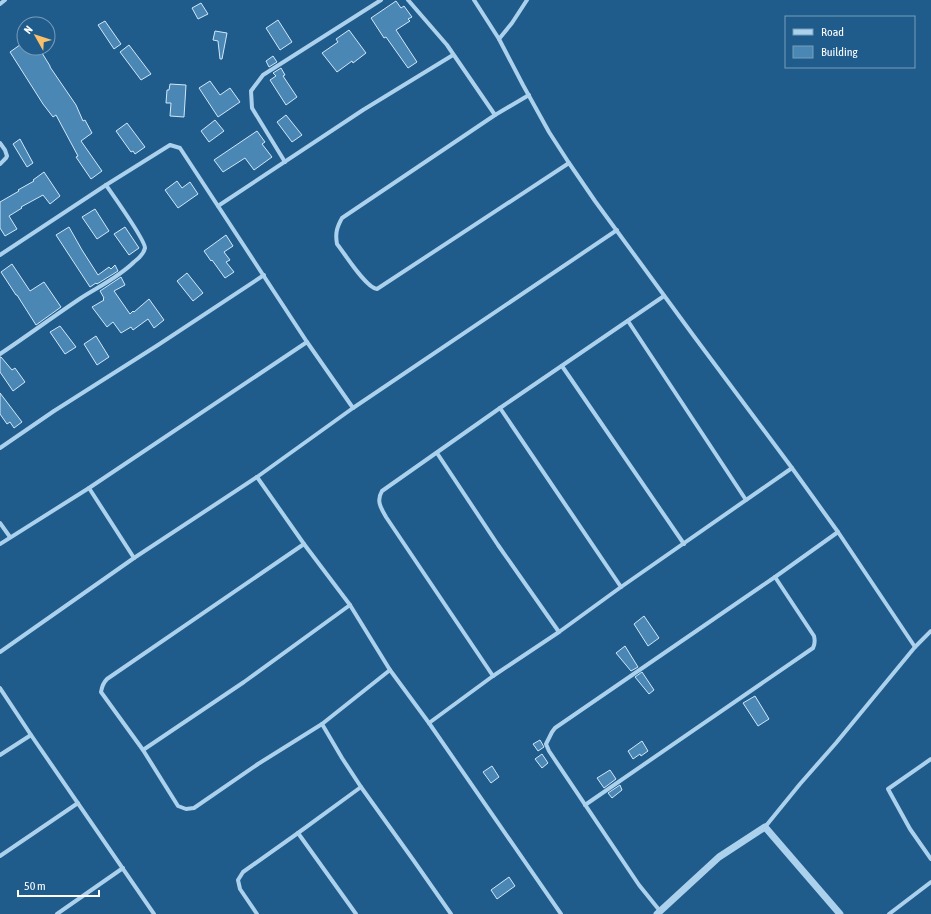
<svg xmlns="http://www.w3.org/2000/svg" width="931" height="914" font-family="'Asap Condensed',sans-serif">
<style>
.building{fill:#4b87b5;stroke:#d1e8f9}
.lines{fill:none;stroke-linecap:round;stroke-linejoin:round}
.minor{stroke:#acd1ec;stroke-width:4}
.tertiary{stroke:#acd1ec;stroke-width:7}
</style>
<rect width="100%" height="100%" fill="#1f5c8c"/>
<g class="building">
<path d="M 396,1 L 401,8 L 404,6 L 412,17 L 408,19 L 410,21 L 396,30 L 417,62 L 408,68 L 386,37 L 384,38 L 371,18 Z"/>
<path d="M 201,3 L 208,14 L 198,19 L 192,8 Z"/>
<path d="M 278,20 L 292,42 L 280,50 L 266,28 Z"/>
<path d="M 105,21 L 121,44 L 114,49 L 98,25 Z"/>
<path d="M 349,30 L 366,53 L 353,63 L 352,61 L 337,72 L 322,53 L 338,42 L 336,39 Z"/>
<path d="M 215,31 L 227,33 L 222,59 L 220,59 L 218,41 L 213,40 Z"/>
<path d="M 24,42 L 24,48 L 39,48 L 50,66 L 50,67 L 76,105 L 83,121 L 85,120 L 92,133 L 81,141 L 102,171 L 91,179 L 76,157 L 78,156 L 56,115 L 53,117 L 43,104 L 10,52 Z"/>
<path d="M 129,45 L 151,74 L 141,80 L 120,52 Z"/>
<path d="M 273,56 L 277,62 L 269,67 L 266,61 Z"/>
<path d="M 281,68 L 285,75 L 283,76 L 297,97 L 286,105 L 270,80 L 276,76 L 273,73 Z"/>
<path d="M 210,81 L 220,95 L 230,88 L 240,102 L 218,117 L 199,88 Z"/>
<path d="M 170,84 L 186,85 L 184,117 L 170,116 L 171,103 L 166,103 L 167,90 L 169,90 Z"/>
<path d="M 286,115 L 302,135 L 292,142 L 277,122 Z"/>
<path d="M 215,120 L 224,131 L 209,142 L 201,131 Z"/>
<path d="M 127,123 L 145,147 L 135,154 L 133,151 L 131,152 L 116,131 Z"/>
<path d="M 257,131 L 265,142 L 262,144 L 272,157 L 254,170 L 245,158 L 223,172 L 214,160 Z"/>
<path d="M 20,139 L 33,163 L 27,167 L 13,144 Z"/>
<path d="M 44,172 L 60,196 L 50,204 L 43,195 L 21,207 L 22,208 L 9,216 L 17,229 L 5,236 L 0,228 L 0,202 L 19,191 L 18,190 L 34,181 L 33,180 Z"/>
<path d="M 177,181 L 182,188 L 190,182 L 198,194 L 178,208 L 165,190 Z"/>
<path d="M 95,209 L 109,231 L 97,239 L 82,217 Z"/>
<path d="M 69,227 L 82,250 L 98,275 L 109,267 L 111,269 L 115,265 L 118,271 L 97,284 L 96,283 L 90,287 L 56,235 Z"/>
<path d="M 125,227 L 139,248 L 129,255 L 114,234 Z"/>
<path d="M 226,235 L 233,246 L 224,252 L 230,260 L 226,262 L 234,272 L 225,278 L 212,260 L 211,261 L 204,251 Z"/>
<path d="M 12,264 L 30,291 L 44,282 L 61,307 L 36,325 L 17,295 L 16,295 L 1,272 Z"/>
<path d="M 187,273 L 203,293 L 193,301 L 177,281 Z"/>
<path d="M 121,277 L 125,285 L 114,291 L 130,314 L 133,311 L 134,312 L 149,299 L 164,320 L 154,328 L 148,319 L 133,330 L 131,327 L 121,333 L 113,322 L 107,327 L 92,307 L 104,300 L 103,299 L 104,298 L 100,291 Z"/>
<path d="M 60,326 L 76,347 L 65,354 L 50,332 Z"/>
<path d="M 96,336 L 109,357 L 97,365 L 84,344 Z"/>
<path d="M 0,357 L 1,357 L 12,370 L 15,368 L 25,382 L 13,391 L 0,372 Z"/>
<path d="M 0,393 L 22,422 L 14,428 L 10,422 L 7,424 L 0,414 Z"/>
<path d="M 644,616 L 659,638 L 648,646 L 634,624 Z"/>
<path d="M 625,646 L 638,667 L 631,671 L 616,653 Z"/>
<path d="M 642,672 L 654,690 L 649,694 L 635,677 Z"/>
<path d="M 755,696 L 769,719 L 758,726 L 743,703 Z"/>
<path d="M 540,740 L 544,747 L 538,751 L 533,744 Z"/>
<path d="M 642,741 L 648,751 L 641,756 L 640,754 L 633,759 L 628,751 Z"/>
<path d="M 542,754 L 548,763 L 542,768 L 535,759 Z"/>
<path d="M 492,766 L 499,777 L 491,783 L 483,772 Z"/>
<path d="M 610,770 L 616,779 L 604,788 L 597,778 Z"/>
<path d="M 620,785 L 622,790 L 612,798 L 608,793 Z"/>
<path d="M 509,877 L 515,886 L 497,899 L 491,890 Z"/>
</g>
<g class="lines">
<g class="minor">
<path d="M 408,0 L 447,45 L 495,115"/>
<path d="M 474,0 L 499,39 L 523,85 L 549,132 L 569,163 L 595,201 L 693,335 L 792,468 L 838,532 L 915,647"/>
<path d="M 0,4 L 5,0"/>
<path d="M 499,39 L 512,23 L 527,0"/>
<path d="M 529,95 L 495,115 L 342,218 C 337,227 335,233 337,244 C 345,254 366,288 377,289 L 569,163"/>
<path d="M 0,143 L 5,150 L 7,156 L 6,158 L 0,164"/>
<path d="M 285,162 L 252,108 L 251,91 L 263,75 L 381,0"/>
<path d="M 218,206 L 363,110 L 453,55"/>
<path d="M 0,255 L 106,185 L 170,145 L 180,148 L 307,342 L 353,408"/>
<path d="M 628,321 L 746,500"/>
<path d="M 0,354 C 27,336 54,316 81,298 C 98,287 119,277 134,262 C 138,259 144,253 145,248 C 145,240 113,195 106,185"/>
<path d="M 562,366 L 684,544"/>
<path d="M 500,408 L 621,587"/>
<path d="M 0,448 L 54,411 L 158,345 L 264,275"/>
<path d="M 437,453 L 498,545 L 559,632"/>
<path d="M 257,477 L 304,544 L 350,605 L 390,670 L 429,723 L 561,914"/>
<path d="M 89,488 L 134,558"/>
<path d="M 0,523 L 10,537"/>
<path d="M 0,544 L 89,488 L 307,342"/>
<path d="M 304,544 L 107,679 C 103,683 102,686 101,692 L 143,750 L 178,806 L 186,809 L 194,808 L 258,764 L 322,724 L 390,670"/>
<path d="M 0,652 L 134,558 L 257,477 L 353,408 L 617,230"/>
<path d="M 493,676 L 386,517 C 381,508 376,501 382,491 L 500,408 L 664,296"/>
<path d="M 0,688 L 31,735 L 154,914"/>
<path d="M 429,723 L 493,676 L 559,632 L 621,587 L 792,468"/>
<path d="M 322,724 L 342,758 L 361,787 L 414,861 L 451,914"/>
<path d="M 143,750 L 244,682 L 350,605"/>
<path d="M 0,755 L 31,735"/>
<path d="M 931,759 L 888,789 L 910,829 L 931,859"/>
<path d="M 585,805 L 813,648 C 815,644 815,640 814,636 L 775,577"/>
<path d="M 765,827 L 800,784 L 836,743 L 915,647 L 931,631"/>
<path d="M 298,833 L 356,914"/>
<path d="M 0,856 L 78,803"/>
<path d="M 660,911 L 639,885 L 549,751 L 546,744 L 552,732 L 555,728 L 775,577 L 838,532"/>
<path d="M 57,914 L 123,868"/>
<path d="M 257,914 L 240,889 L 238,880 L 243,872 L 298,833 L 361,787"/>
<path d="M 889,914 L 931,882"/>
</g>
<path class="tertiary" d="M 657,914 L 719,857 L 765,827 L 840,914"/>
</g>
<rect x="785" y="16" width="130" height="52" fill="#1f5c8c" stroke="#799dba"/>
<rect x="793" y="29" width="20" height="6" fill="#acd1ec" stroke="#799dba"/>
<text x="821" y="36" font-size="12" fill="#ffffff">Road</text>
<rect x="793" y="46" width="20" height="12" fill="#4b87b5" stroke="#799dba"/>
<text x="821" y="56" font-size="12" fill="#ffffff">Building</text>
<g transform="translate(36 36) rotate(309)"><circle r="19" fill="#1f5c8c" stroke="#799dba"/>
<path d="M0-3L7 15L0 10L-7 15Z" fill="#fac06c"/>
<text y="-6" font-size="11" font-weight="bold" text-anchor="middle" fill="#ffffff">N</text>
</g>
<path d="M18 890v6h81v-6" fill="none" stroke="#ffffff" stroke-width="2"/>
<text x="24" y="890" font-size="12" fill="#ffffff" stroke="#1f5c8c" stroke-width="3" paint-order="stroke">50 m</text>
</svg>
